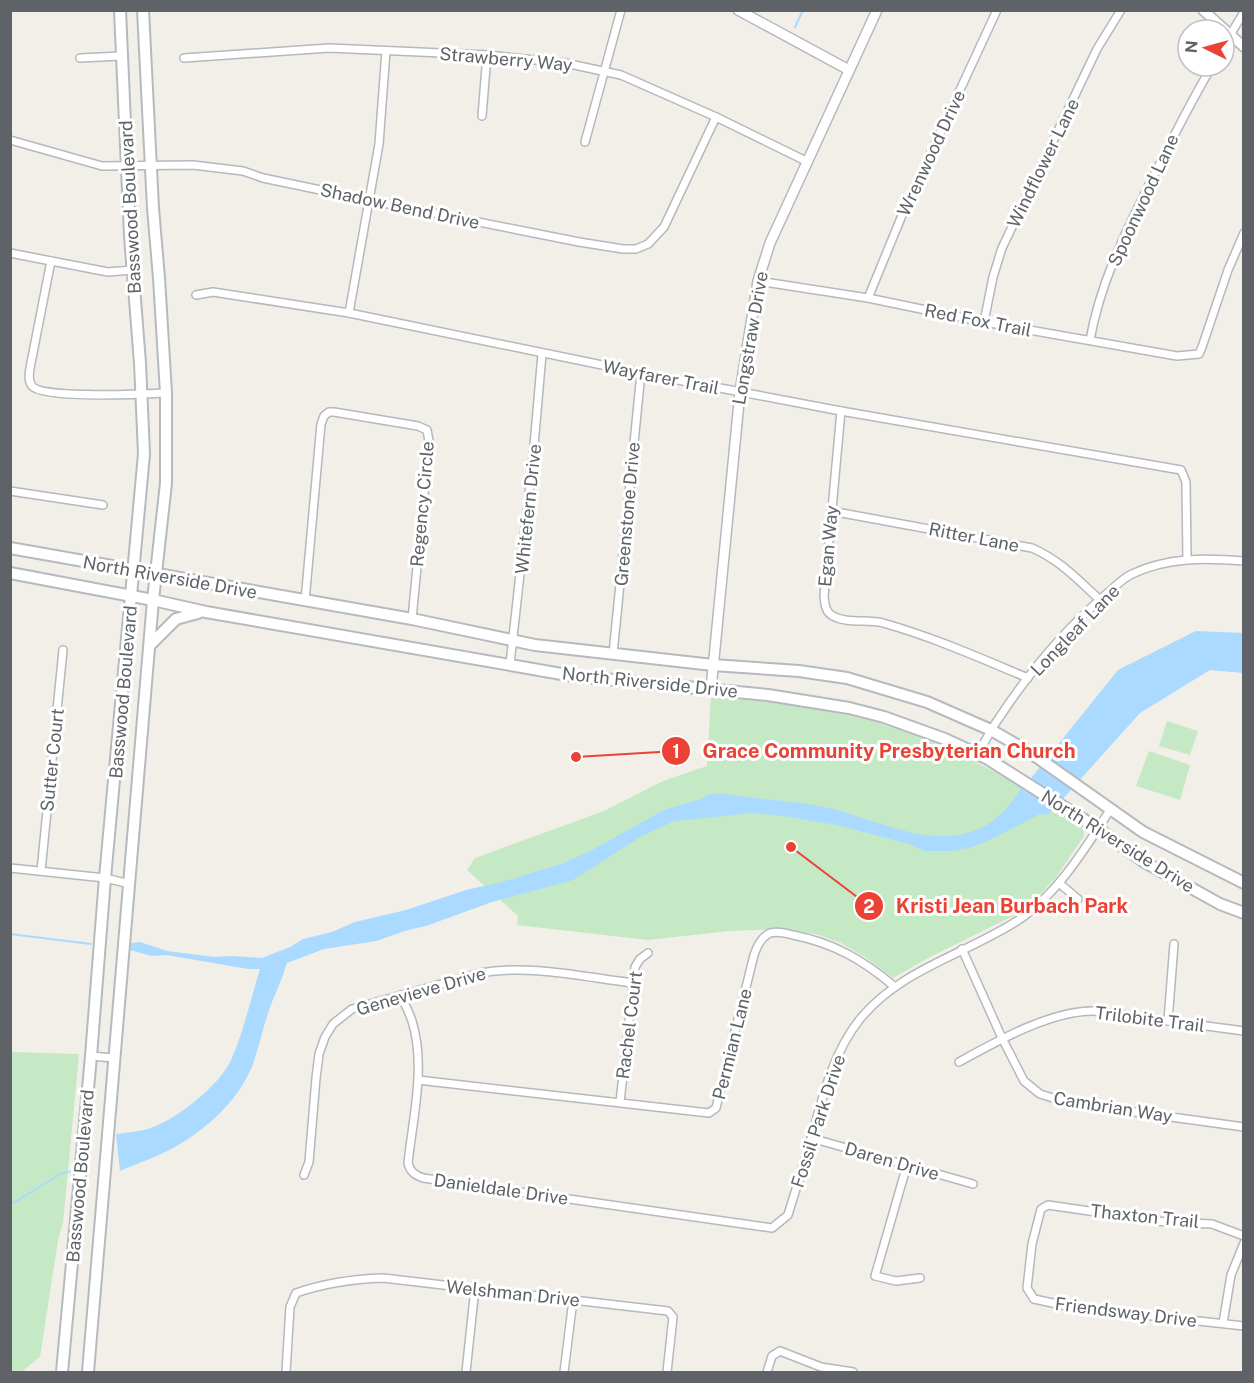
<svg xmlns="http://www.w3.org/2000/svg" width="1254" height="1383" font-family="'Public Sans',sans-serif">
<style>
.green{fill:#c5e8c5}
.water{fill:#aadaff}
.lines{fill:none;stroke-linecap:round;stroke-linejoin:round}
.stream{stroke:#aadaff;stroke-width:2}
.minor-casing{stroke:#b5b8bc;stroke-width:10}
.tertiary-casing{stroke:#b5b8bc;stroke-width:12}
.secondary-casing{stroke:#b6babf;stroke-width:14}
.minor{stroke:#fff;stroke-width:7}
.tertiary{stroke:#fff;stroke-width:9}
.secondary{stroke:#fff;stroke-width:10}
.labels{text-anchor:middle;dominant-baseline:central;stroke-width:6;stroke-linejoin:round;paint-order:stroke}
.street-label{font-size:18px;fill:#5f6368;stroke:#fff}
.leader{fill:none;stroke:#ea4335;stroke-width:2}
.callout-dot{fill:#ea4335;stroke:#fff;stroke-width:2}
.mark-label{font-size:18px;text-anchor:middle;font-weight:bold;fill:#fff}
.callout-label{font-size:20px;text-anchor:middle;font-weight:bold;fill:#ea4335;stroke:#fff;stroke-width:6;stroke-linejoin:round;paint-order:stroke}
</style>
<rect width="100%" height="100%" fill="#f1efe8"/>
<g class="green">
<path d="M 711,697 C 755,700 799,704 842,714 C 930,732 1011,777 1084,828 L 1084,836 L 1056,877 L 1037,898 L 1013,916 L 930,957 L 893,978 L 865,957 L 841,943 L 819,935 L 789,929 L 729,931 L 648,940 L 517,925 L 518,916 L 467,870 L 475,858 L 604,811 L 663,781 L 707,766 Z"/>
<path d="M 1167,721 L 1198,731 L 1190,755 L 1159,746 Z"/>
<path d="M 1149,751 L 1190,765 L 1180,800 L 1136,786 Z"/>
<path d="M 11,1052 L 79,1054 L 63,1223 L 58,1240 L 40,1357 L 21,1372 L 10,1372 Z"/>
</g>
<path class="water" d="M 1196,631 L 1243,633 L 1243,673 L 1210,670 L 1140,713 L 1060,802 L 1062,803 L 1047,815 L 1040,814 L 986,842 L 969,848 L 952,851 L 925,851 L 909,844 L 837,825 L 784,816 L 753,813 L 674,821 L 642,836 L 573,880 L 492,902 L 426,926 L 408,930 L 376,941 L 324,949 L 287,963 C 283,977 277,989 272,1002 C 264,1022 260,1044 253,1064 C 239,1100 208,1128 175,1147 C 157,1157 138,1163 120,1171 L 116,1134 C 125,1133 135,1132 144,1130 C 172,1124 222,1084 232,1058 C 244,1030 251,998 260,969 L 248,969 L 167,955 L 151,956 L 130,950 L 130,943 L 140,942 L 167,951 L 215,957 L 231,956 L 262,958 L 290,947 L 303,939 L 332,932 L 355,922 L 406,910 L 466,890 L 502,882 L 564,863 L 592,850 L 664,810 L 698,800 L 711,794 L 720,793 C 756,800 793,800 829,808 C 885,822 950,860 1000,815 C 1010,806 1019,794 1024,782 L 1027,783 L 1118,670 Z"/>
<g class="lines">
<g class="stream">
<path d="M 795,27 L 803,10"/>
<path d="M 10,934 L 91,944"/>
<path d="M 10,1205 L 62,1173 L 73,1171"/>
</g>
<defs>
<g id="minor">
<path d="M 1224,45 L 1244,12"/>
<path d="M 80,58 L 121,56"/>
<path d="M 184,58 L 329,48 L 487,55 L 565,63 L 621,75 L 716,117 L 808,162"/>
<path d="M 482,116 L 487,55"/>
<path d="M 10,140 L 102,166 L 193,165 L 243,171 L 263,178 L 368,200 L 579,242 L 623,249 L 636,249 L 648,244 L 664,227 L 716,117"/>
<path d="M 585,142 L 621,10"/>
<path d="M 10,253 L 108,272 L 133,270"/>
<path d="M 51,261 L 30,368 C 29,374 28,381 32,386 C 41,399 146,394 166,393"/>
<path d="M 758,281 L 868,298 L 984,322 L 1177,356 L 1199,354 L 1202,347 L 1228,270 L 1244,233"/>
<path d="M 196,295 L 213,292 L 349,313 L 641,373 L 841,411 L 1181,470 L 1186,482 L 1187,559"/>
<path d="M 868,298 L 903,213 L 997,10"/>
<path d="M 349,313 L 379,144 L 386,51"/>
<path d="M 984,322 L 993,277 L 1002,248 L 1097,49 L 1121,10"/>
<path d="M 1090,340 C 1100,284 1124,235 1149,185 C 1169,145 1189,105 1212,66"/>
<path d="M 841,411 L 824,596 C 825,604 825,612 833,616 C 847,624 867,619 883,623 C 933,637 980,658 1028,678"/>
<path d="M 10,491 L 103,505"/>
<path d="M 831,511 L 1032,548 C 1060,560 1078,580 1100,600"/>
<path d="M 305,601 L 321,424 L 324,416 L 329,412 L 334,412 L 418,426 L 427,430 L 429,441 L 412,619"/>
<path d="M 613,654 L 641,373"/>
<path d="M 510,664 L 533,457 L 542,354"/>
<path d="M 978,753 C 985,742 991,729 999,718 C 1028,674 1064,631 1103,597 C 1112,590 1121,579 1132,574 C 1168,557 1205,558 1244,561"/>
<path d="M 10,868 L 105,878 L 130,884"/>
<path d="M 41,871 L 63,650"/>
<path d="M 1059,883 L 1078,899"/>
<path d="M 962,949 L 1002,1038 L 1024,1081 L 1040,1094 L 1069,1103 L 1244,1127"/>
<path d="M 401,995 C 404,1003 409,1012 412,1021 C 426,1066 413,1117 408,1163 C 410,1172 415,1175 423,1178 L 772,1228 L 788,1215 C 796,1188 805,1162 812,1136 C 823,1095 833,1053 860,1019 C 901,969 964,955 1017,921 C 1056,896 1085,849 1110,810"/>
<path d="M 1168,1021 L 1174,944"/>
<path d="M 91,1056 L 113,1058"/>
<path d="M 959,1062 C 995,1042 1052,1010 1094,1011 L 1244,1031"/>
<path d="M 418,1080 L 709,1113 L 716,1108 L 754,955 C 757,946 761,937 770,933 C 777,931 786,933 793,935 C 834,943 863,960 895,987"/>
<path d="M 620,1102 L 635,967 L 640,959 L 648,953"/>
<path d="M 811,1138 L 973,1184"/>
<path d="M 907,1165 L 875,1276 L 896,1281 L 920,1278"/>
<path d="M 304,1175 L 309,1162 L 316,1078 L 319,1054 L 325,1037 L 333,1024 L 352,1009 L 480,973 C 530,964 583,977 633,983"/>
<path d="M 1244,1236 L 1212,1224 L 1165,1222 L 1048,1205 L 1041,1209 L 1032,1244 L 1027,1288 L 1034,1299 L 1071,1307 L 1244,1326"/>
<path d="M 1223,1323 L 1231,1275 L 1244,1243"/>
<path d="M 286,1372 L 290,1307 L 296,1293 C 325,1283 352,1279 383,1278 L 668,1311 L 673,1317 L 667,1372"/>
<path d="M 466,1372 L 475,1288"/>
<path d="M 564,1372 L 573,1300"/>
<path d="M 767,1372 L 772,1356 L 780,1351 L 821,1367 L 853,1372"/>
</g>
<g id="tertiary">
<path d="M 738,10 L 849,70"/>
<path d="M 1203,10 L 1244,47"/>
<path d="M 711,689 L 740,392 L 758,281 L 770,243 L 877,10"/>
</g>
<g id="secondary">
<path d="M 10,548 L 412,619 L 535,645 L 713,665 L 799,671 L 847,678 L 927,702 L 991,730 L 1031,753 L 1143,832 L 1244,883"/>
<path d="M 10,573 L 153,600 L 206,612 L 573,676 L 768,695 L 849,708 L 884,717 L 945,739 L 988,759 L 1097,828 L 1146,863 L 1220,904 L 1244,913"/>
<path d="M 150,645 L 176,619 L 198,613"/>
<path d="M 62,1372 L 91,1056 L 105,878 L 144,454 L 140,363 L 130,236 L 120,10"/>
<path d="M 88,1372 L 153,600 L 166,483 L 166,393 L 159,278 L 153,208 L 143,10"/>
</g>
</defs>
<use href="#minor" class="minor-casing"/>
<use href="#tertiary" class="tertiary-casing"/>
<use href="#secondary" class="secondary-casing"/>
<use href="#minor" class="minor"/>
<use href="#tertiary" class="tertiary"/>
<use href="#secondary" class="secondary"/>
</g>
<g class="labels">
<g class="street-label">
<text transform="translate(506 59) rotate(5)">Strawberry Way</text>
<text transform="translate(931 153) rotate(-65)">Wrenwood Drive</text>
<text transform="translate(1043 163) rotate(-64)">Windflower Lane</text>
<text transform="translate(1143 200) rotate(-65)">Spoonwood Lane</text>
<text transform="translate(400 206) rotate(12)">Shadow Bend Drive</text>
<text transform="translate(130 207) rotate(-93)">Basswood Boulevard</text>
<text transform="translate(978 320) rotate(11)">Red Fox Trail</text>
<text transform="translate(750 338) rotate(-80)">Longstraw Drive</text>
<text transform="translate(661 377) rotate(11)">Wayfarer Trail</text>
<text transform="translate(422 504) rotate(-85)">Regency Circle</text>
<text transform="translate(528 509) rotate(-84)">Whitefern Drive</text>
<text transform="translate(627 514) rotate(-85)">Greenstone Drive</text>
<text transform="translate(974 537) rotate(11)">Ritter Lane</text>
<text transform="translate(828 546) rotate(-85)">Egan Way</text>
<text transform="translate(170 577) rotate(10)">North Riverside Drive</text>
<text transform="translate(1075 630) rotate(-46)">Longleaf Lane</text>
<text transform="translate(650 682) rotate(6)">North Riverside Drive</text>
<text transform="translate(123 692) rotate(-85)">Basswood Boulevard</text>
<text transform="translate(52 760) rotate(-84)">Sutter Court</text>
<text transform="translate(1118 841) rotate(32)">North Riverside Drive</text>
<text transform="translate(421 991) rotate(-16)">Genevieve Drive</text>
<text transform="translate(1150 1019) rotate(7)">Trilobite Trail</text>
<text transform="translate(629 1025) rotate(-83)">Rachel Court</text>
<text transform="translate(732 1044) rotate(-76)">Permian Lane</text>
<text transform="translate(1113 1107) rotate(9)">Cambrian Way</text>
<text transform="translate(818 1121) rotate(-72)">Fossil Park Drive</text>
<text transform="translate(892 1161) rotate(16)">Daren Drive</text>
<text transform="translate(80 1176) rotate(-85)">Basswood Boulevard</text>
<text transform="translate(501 1189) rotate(8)">Danieldale Drive</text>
<text transform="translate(1145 1216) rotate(6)">Thaxton Trail</text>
<text transform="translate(513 1293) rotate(6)">Welshman Drive</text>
<text transform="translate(1126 1312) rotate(7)">Friendsway Drive</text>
</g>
</g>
<path class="leader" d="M576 757L676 751M791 847L869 906"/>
<g class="callout-dot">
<circle cx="576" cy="757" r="6"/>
<circle cx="791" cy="847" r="6"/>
<circle cx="676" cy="751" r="15"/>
<circle cx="869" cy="906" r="15"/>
</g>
<g class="mark-label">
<text x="676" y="758">1</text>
<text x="869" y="913">2</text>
</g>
<g class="callout-label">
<text x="889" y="758">Grace Community Presbyterian Church</text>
<text x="1012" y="913">Kristi Jean Burbach Park</text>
</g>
<rect width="1254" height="1383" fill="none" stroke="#5f6368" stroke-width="24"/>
<g transform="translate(1206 48) rotate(275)"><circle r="28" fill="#ffffff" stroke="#bfc1c3" stroke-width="1.5"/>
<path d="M0-4.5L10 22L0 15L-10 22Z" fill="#ea4335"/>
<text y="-9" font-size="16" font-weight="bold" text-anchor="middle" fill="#5f6368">N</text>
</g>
</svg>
